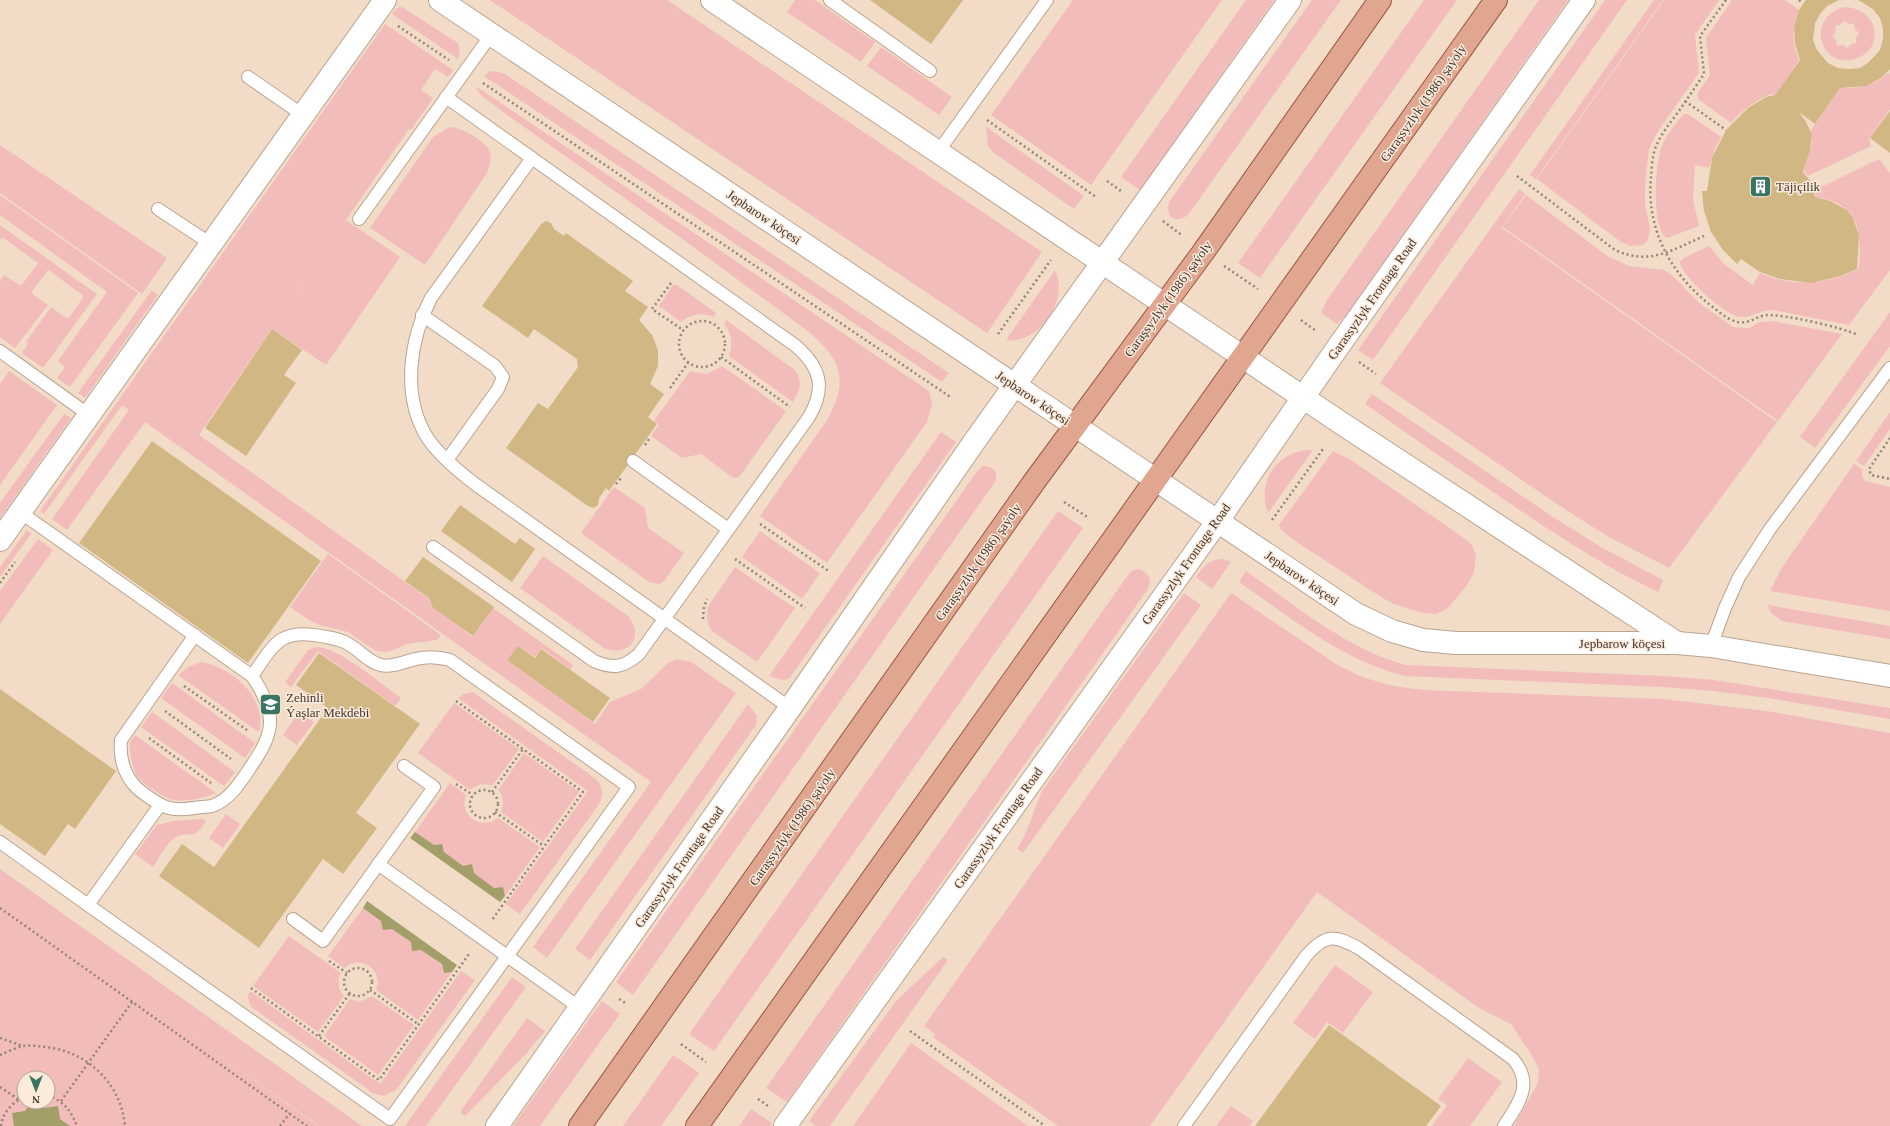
<svg xmlns="http://www.w3.org/2000/svg" width="1890" height="1126" font-family="'Times New Roman',serif">
<style>
.green{fill:#f2bcbb;fill-rule:evenodd}
.water{fill:#a29f68}
.building{fill:#d1b783}
.lines{fill:none;stroke-linecap:round;stroke-linejoin:round}
.lane-casing{stroke:#b9a492;stroke-width:14}
.street-casing{stroke:#b9a492;stroke-width:24}
.primary-casing{stroke:#9a583e;stroke-width:24}
.path{stroke:#948578;stroke-width:2.5;stroke-dasharray:2 3;stroke-linecap:butt}
.lane{stroke:#fff;stroke-width:12}
.street{stroke:#fff;stroke-width:22}
.primary{stroke:#e0a690;stroke-width:22}
.labels{text-anchor:middle;dominant-baseline:central;stroke-width:3;stroke-linejoin:round;paint-order:stroke}
.street-label{font-size:13px;fill:#3e352e;stroke:#fceada}
.poi-label{font-size:13px;fill:#3e352e;stroke:#fceada;text-anchor:start}
</style>
<rect width="100%" height="100%" fill="#f2dcc8"/>
<g class="green">
<path d="M 490,0 L 667,0 L 1042,252 L 987,333 Z"/>
<path d="M 795,0 L 815,0 L 875,42 L 861,62 L 787,12 Z"/>
<path d="M 1073,0 L 1222,0 L 1091,185 L 991,115 Z"/>
<path d="M 1246,0 L 1274,0 L 1140,190 L 1121,177 Z"/>
<path d="M 1312,0 L 1341,0 L 1188,215 C 1176,224 1165,217 1169,202 Z"/>
<path d="M 1424,0 L 1457,0 L 1260,278 L 1238,263 Z"/>
<path d="M 1539,0 L 1568,0 L 1347,314 L 1337,324 L 1321,313 L 1327,300 Z"/>
<path d="M 1605,0 L 1627,0 L 1373,360 L 1358,350 Z"/>
<path d="M 1654,0 L 1663,0 L 1536,179 L 1530,175 Z"/>
<path d="M 1664,0 L 1719,0 L 1695,35 L 1699,73 L 1658,131 L 1649,149 L 1645,186 L 1645,204 L 1650,228 L 1648,240 L 1643,245 L 1631,246 L 1621,242 L 1537,179 Z"/>
<path d="M 1732,0 L 1785,0 L 1799,10 C 1791,27 1792,43 1799,60 L 1775,95 L 1771,94 C 1756,100 1742,110 1731,123 L 1698,99 L 1697,94 L 1710,75 L 1706,38 Z"/>
<path d="M 402,7 L 458,43 L 460,51 L 458,59 L 392,14 L 397,8 Z"/>
<path d="M 1844,7 C 1864,7 1882,25 1872,46 C 1868,52 1862,57 1855,59 C 1820,69 1805,18 1844,7 ZM 1844,21 L 1849,24 L 1854,24 L 1855,29 L 1859,33 L 1856,37 L 1856,43 L 1851,44 L 1847,48 L 1843,45 L 1837,46 L 1836,40 L 1832,36 L 1836,32 L 1835,26 L 1840,25 Z"/>
<path d="M 385,24 L 453,70 L 448,77 L 435,69 L 421,90 L 433,98 L 411,130 L 409,129 L 346,220 L 400,257 L 326,365 L 272,329 L 308,276 L 199,435 L 428,598 L 433,608 L 473,637 L 493,608 L 573,665 L 570,669 L 541,648 L 535,657 L 518,646 L 507,660 L 595,724 L 610,702 L 641,689 L 668,663 L 677,659 L 691,662 L 736,693 L 547,958 L 533,947 L 651,782 L 145,422 L 67,530 L 52,519 L 129,410 L 122,405 L 44,514 L 40,511 Z"/>
<path d="M 881,47 L 952,97 L 939,115 L 867,66 Z"/>
<path d="M 490,71 L 498,72 L 505,74 L 949,373 L 942,382 L 484,76 Z"/>
<path d="M 1888,73 L 1890,74 L 1890,109 L 1869,139 L 1871,146 L 1808,176 L 1804,172 L 1812,144 L 1811,130 L 1840,88 C 1859,89 1874,85 1888,73 Z"/>
<path d="M 477,87 L 929,391 L 932,405 L 927,422 L 827,563 L 760,516 L 827,420 C 849,380 842,361 809,332 L 688,243 L 503,112 L 482,96 L 476,88 Z"/>
<path d="M 1683,114 L 1688,114 L 1721,137 L 1715,148 L 1709,168 L 1695,165 L 1693,200 L 1699,226 L 1667,238 C 1651,229 1655,165 1661,149 C 1665,136 1675,125 1683,114 Z"/>
<path d="M 450,127 C 460,127 482,139 488,148 C 493,155 490,165 487,173 L 425,265 L 370,228 L 433,137 Z"/>
<path d="M 986,127 L 1084,196 L 1074,209 L 994,153 L 988,146 Z"/>
<path d="M 0,145 L 167,258 L 142,294 L 0,193 Z"/>
<path d="M 1879,159 L 1890,173 L 1890,270 L 1849,325 L 1773,310 C 1761,310 1751,318 1740,317 C 1725,315 1681,276 1680,262 L 1682,259 L 1709,246 L 1724,264 L 1753,285 L 1760,273 C 1792,287 1825,285 1857,270 L 1859,267 C 1862,229 1859,204 1816,197 L 1815,190 Z"/>
<path d="M 1519,189 L 1525,194 L 1502,228 L 1777,422 L 1669,568 L 1607,536 L 1560,506 L 1380,383 Z"/>
<path d="M 0,195 L 138,293 L 70,387 L 57,378 L 65,367 L 58,361 L 107,292 L 0,215 Z"/>
<path d="M 1526,195 L 1609,257 L 1629,266 L 1664,270 L 1673,276 L 1698,302 L 1733,327 L 1749,328 L 1760,322 L 1772,321 L 1842,334 L 1778,421 L 1503,227 Z"/>
<path d="M 0,225 L 97,294 L 43,368 L 22,353 L 28,344 L 26,342 L 51,307 L 68,319 L 84,296 L 48,270 L 31,293 L 48,305 L 15,348 L 0,337 L 0,281 L 4,275 L 21,286 L 38,263 L 2,237 L 0,240 Z"/>
<path d="M 1055,270 C 1070,299 1039,345 1006,340 Z"/>
<path d="M 673,285 L 677,285 L 716,313 L 714,317 C 703,312 690,314 681,322 L 659,306 Z"/>
<path d="M 152,290 L 158,295 L 85,398 L 78,393 Z"/>
<path d="M 1890,312 L 1890,346 L 1815,448 L 1800,437 Z"/>
<path d="M 726,320 L 795,370 C 803,381 800,391 793,402 L 729,356 C 733,344 732,334 724,324 Z"/>
<path d="M 722,366 L 786,411 L 740,476 L 736,478 L 732,477 L 701,454 L 682,458 L 651,436 L 659,425 L 654,421 L 690,371 L 707,374 Z"/>
<path d="M 9,371 L 57,405 L 0,485 L 0,384 Z"/>
<path d="M 1372,394 L 1553,517 L 1601,547 L 1663,580 L 1658,592 C 1599,564 1546,528 1493,492 C 1450,463 1407,434 1365,404 Z"/>
<path d="M 1890,412 L 1890,429 L 1864,466 L 1856,461 Z"/>
<path d="M 64,414 L 71,418 L 0,518 L 0,503 Z"/>
<path d="M 941,432 L 956,442 L 789,679 L 782,680 L 769,676 Z"/>
<path d="M 1305,450 L 1313,450 L 1268,513 C 1257,483 1274,456 1305,450 Z"/>
<path d="M 1333,451 L 1351,460 L 1464,538 L 1472,545 L 1476,556 L 1474,572 L 1467,585 L 1448,608 L 1436,614 L 1419,612 L 1394,604 L 1381,597 L 1295,541 L 1281,530 L 1279,525 Z"/>
<path d="M 1854,464 L 1862,469 L 1862,476 L 1865,481 L 1890,487 L 1890,611 L 1770,591 L 1781,569 Z"/>
<path d="M 983,466 C 994,466 999,472 995,482 L 633,995 L 616,982 L 978,470 Z"/>
<path d="M 614,487 L 645,508 L 648,528 L 684,553 L 664,581 L 659,584 L 649,582 L 581,533 Z"/>
<path d="M 1058,511 L 1083,528 L 714,1051 L 689,1034 Z"/>
<path d="M 27,530 L 31,534 L 0,577 L 0,567 Z"/>
<path d="M 760,531 L 820,573 L 802,599 L 742,557 Z"/>
<path d="M 38,539 L 53,550 L 0,624 L 0,591 Z"/>
<path d="M 328,554 L 441,635 L 437,640 L 407,644 L 388,652 L 376,651 L 348,632 L 319,625 L 309,620 L 290,607 Z"/>
<path d="M 543,556 L 628,616 C 645,637 629,658 604,648 L 520,588 Z"/>
<path d="M 1224,559 L 1231,562 L 1212,589 L 1196,577 C 1203,566 1210,559 1224,559 Z"/>
<path d="M 735,567 L 795,608 L 757,662 L 712,631 C 706,624 706,613 709,605 Z"/>
<path d="M 1139,569 C 1149,573 1152,579 1148,589 L 787,1102 L 766,1088 L 1128,575 L 1133,570 Z"/>
<path d="M 1246,571 C 1293,604 1350,651 1406,665 L 1664,676 L 1714,680 L 1890,708 L 1890,719 L 1768,698 L 1713,691 L 1663,687 L 1405,676 C 1342,660 1291,618 1239,582 Z"/>
<path d="M 1184,593 L 1201,605 L 1023,853 L 1017,849 L 1024,837 L 1042,791 Z"/>
<path d="M 1231,593 L 1339,666 L 1365,678 L 1393,686 L 1424,690 L 1663,699 L 1767,711 L 1890,733 L 1890,1126 L 1514,1126 L 1538,1083 L 1539,1070 L 1533,1057 L 1511,1024 L 1479,1008 L 1317,892 L 1150,1126 L 1058,1126 L 933,1037 L 935,1034 L 924,1026 Z"/>
<path d="M 1768,605 L 1890,626 L 1890,639 L 1782,621 L 1771,613 Z"/>
<path d="M 316,647 C 339,647 381,684 401,698 L 395,706 L 318,651 L 291,687 L 285,682 L 308,650 Z"/>
<path d="M 201,662 C 231,667 268,698 259,732 L 178,675 L 188,667 Z"/>
<path d="M 172,683 L 255,743 L 245,758 L 161,698 Z"/>
<path d="M 473,692 L 596,779 C 603,787 604,795 599,804 L 520,914 L 506,904 L 588,791 L 458,698 L 463,694 Z"/>
<path d="M 454,703 L 519,749 L 492,786 C 484,783 477,784 470,790 L 418,753 Z"/>
<path d="M 748,704 L 757,716 L 756,725 L 590,960 L 575,949 Z"/>
<path d="M 152,712 L 235,772 L 224,786 L 141,727 Z"/>
<path d="M 299,712 L 314,722 L 297,745 L 283,735 Z"/>
<path d="M 135,735 L 216,793 C 205,798 186,802 174,800 C 165,799 139,781 136,774 C 132,766 129,750 130,743 C 131,740 134,737 135,735 Z"/>
<path d="M 524,753 L 579,792 L 543,842 L 501,812 C 504,804 504,796 498,790 Z"/>
<path d="M 450,783 L 466,795 C 458,815 481,831 498,818 L 540,847 L 505,896 L 503,887 L 494,888 L 415,832 Z"/>
<path d="M 226,814 L 240,824 L 223,848 L 209,838 Z"/>
<path d="M 202,819 L 205,820 L 205,823 C 191,843 192,829 176,837 C 167,842 159,858 153,867 L 135,854 L 157,825 L 173,821 Z"/>
<path d="M 0,869 L 362,1126 L 319,1126 L 167,1018 L 318,1126 L 0,1126 ZM 24,1078 L 48,1078 L 48,1102 L 24,1102 Z"/>
<path d="M 363,908 L 442,964 L 444,973 L 452,972 L 418,1020 L 376,990 C 384,971 361,953 344,968 L 328,956 Z"/>
<path d="M 289,936 L 341,973 C 337,980 338,990 344,996 L 318,1032 L 253,986 Z"/>
<path d="M 943,957 L 948,960 L 830,1126 L 816,1126 L 809,1121 L 896,1001 Z"/>
<path d="M 1335,965 L 1373,992 L 1343,1033 L 1327,1022 L 1315,1039 L 1293,1023 Z"/>
<path d="M 461,971 L 475,980 L 396,1090 L 384,1096 L 373,1093 L 250,1006 L 248,997 L 250,991 L 380,1084 Z"/>
<path d="M 512,977 L 526,987 L 426,1126 L 405,1126 Z"/>
<path d="M 372,996 L 414,1025 L 378,1075 L 324,1036 L 350,999 L 359,1002 Z"/>
<path d="M 602,1001 L 620,1014 L 540,1126 L 513,1126 Z"/>
<path d="M 527,1018 L 545,1031 L 525,1055 L 465,1116 L 460,1112 Z"/>
<path d="M 911,1043 L 1028,1126 L 853,1126 Z"/>
<path d="M 673,1055 L 699,1073 L 661,1126 L 623,1126 Z"/>
<path d="M 1468,1058 L 1502,1082 L 1470,1126 L 1432,1126 L 1447,1105 L 1438,1099 Z"/>
<path d="M 1231,1106 L 1253,1121 L 1249,1126 L 1216,1126 Z"/>
<path d="M 751,1109 L 772,1123 L 770,1126 L 739,1126 Z"/>
</g>
<g class="water">
<path d="M 415,832 L 434,845 L 442,844 L 444,852 L 463,866 L 472,864 L 474,873 L 494,888 L 503,887 L 505,896 L 500,902 L 410,838 Z"/>
<path d="M 367,901 L 457,965 L 452,972 L 444,973 L 442,964 L 421,950 L 412,951 L 411,942 L 392,929 L 383,930 L 381,921 L 363,908 Z"/>
<path d="M 32,1102 L 36,1102 L 44,1108 L 58,1106 L 60,1119 L 70,1126 L 14,1126 L 12,1113 L 25,1111 Z"/>
</g>
<g class="building">
<path d="M 870,0 L 963,0 L 931,44 Z"/>
<path d="M 1806,0 L 1839,0 L 1827,6 L 1820,14 L 1815,23 L 1813,40 L 1817,50 L 1828,63 L 1838,68 L 1849,69 L 1860,68 L 1869,62 L 1880,50 L 1883,39 L 1883,28 L 1880,18 L 1873,9 L 1858,0 L 1890,0 L 1890,69 L 1881,78 L 1866,86 L 1840,88 L 1815,124 L 1799,112 L 1806,122 L 1812,134 L 1810,151 L 1803,172 L 1812,183 L 1815,197 L 1830,201 L 1847,210 L 1853,218 L 1859,235 L 1857,269 L 1841,276 L 1811,283 L 1780,279 L 1760,272 L 1741,259 L 1737,264 L 1723,250 L 1711,232 L 1704,211 L 1702,191 L 1707,191 L 1712,158 L 1726,130 L 1748,108 L 1766,97 L 1775,95 L 1800,60 L 1795,43 L 1794,26 L 1799,10 Z"/>
<path d="M 1890,111 L 1890,153 L 1870,138 Z"/>
<path d="M 546,221 L 551,223 L 554,229 L 564,236 L 566,233 L 633,281 L 625,291 L 648,307 L 639,320 L 652,335 L 658,350 L 658,366 L 650,384 L 664,394 L 648,417 L 657,424 L 609,491 L 606,488 L 599,498 L 598,505 L 594,508 L 588,506 L 506,448 L 538,403 L 548,409 L 578,367 L 577,359 L 534,329 L 528,338 L 482,306 L 541,224 Z"/>
<path d="M 272,329 L 302,350 L 284,375 L 296,383 L 246,456 L 205,428 Z"/>
<path d="M 152,441 L 321,561 L 248,663 L 79,543 Z"/>
<path d="M 460,505 L 515,544 L 520,538 L 535,549 L 512,582 L 441,531 Z"/>
<path d="M 423,557 L 494,607 L 473,636 L 433,608 L 429,598 L 405,581 Z"/>
<path d="M 518,646 L 535,658 L 541,649 L 610,698 L 593,722 L 507,660 Z"/>
<path d="M 319,653 L 420,724 L 356,813 L 377,828 L 343,874 L 323,859 L 259,948 L 159,876 L 182,844 L 214,867 L 328,708 L 296,685 Z"/>
<path d="M 0,689 L 116,771 L 75,829 L 68,824 L 45,856 L 0,824 Z"/>
<path d="M 1329,1025 L 1441,1106 L 1426,1126 L 1255,1126 Z"/>
</g>
<g class="lines">
<defs>
<g id="lane">
<path d="M 830,0 L 930,71"/>
<path d="M 248,77 L 303,115"/>
<path d="M 938,152 L 1047,0"/>
<path d="M 532,158 L 431,298 C 410,339 402,393 425,434 C 436,453 458,471 475,484 L 790,708"/>
<path d="M 158,209 L 211,244"/>
<path d="M 359,219 L 491,35"/>
<path d="M 422,315 L 495,366 L 503,377 L 498,389 L 447,460"/>
<path d="M 0,351 L 89,415"/>
<path d="M 633,461 L 728,529"/>
<path d="M 20,512 L 252,676 C 261,689 271,707 270,724 C 269,739 260,753 252,765 C 242,780 230,800 212,806 C 206,807 199,807 194,808 C 170,812 162,807 143,793 C 126,781 119,761 121,740 L 195,635"/>
<path d="M 433,547 L 594,661 C 613,669 623,668 639,654 L 809,417 C 826,388 821,368 796,346 L 446,97"/>
<path d="M 1711,646 L 1725,608 L 1739,577 L 1770,529 L 1890,368"/>
<path d="M 160,805 L 88,905 L 390,1119 L 629,787 L 450,660 C 439,657 428,656 416,659 C 405,661 392,668 381,665 C 370,663 360,651 350,645 C 342,639 331,638 321,636 C 279,628 274,645 252,676"/>
<path d="M 0,842 L 88,905"/>
<path d="M 378,864 L 580,1008"/>
<path d="M 293,919 L 323,941 L 434,787 L 404,766"/>
<path d="M 1184,1126 L 1306,956 C 1326,933 1335,935 1360,949 L 1513,1059 C 1534,1084 1519,1103 1504,1126"/>
</g>
<g id="street">
<path d="M 440,0 L 1356,614 L 1392,631 L 1423,640 L 1456,643 L 1677,643 L 1711,646 L 1890,676"/>
<path d="M 712,0 L 1341,423 L 1677,643"/>
<path d="M 0,540 L 385,0"/>
<path d="M 497,1126 L 790,708 L 974,442 L 1290,0"/>
<path d="M 785,1126 L 1217,522 L 1338,347 L 1584,0"/>
</g>
<g id="primary">
<path d="M 580,1126 L 1034,482 L 1204,251 L 1380,0"/>
<path d="M 697,1126 L 1496,0"/>
</g>
</defs>
<use href="#lane" class="lane-casing"/>
<use href="#street" class="street-casing"/>
<use href="#primary" class="primary-casing"/>
<g class="path">
<path d="M 1726,0 L 1700,36 L 1704,74 C 1694,89 1684,104 1673,119 C 1667,127 1661,135 1657,144 C 1652,154 1652,167 1651,177 C 1646,228 1670,273 1709,304 C 1717,310 1725,318 1734,321 C 1747,326 1754,317 1766,315 C 1783,314 1841,327 1858,335"/>
<path d="M 1799,0 L 1802,2"/>
<path d="M 398,26 L 449,60"/>
<path d="M 483,83 L 952,398"/>
<path d="M 1685,101 L 1726,130"/>
<path d="M 987,120 L 1096,197"/>
<path d="M 1517,176 L 1615,250 C 1650,266 1672,250 1704,236"/>
<path d="M 1107,181 L 1121,191"/>
<path d="M 1163,221 L 1183,236"/>
<path d="M 1224,266 L 1258,289"/>
<path d="M 671,283 L 652,309 L 683,330"/>
<path d="M 1301,320 L 1316,331"/>
<circle cx="702" cy="344" r="23"/>
<path d="M 998,334 L 1051,260"/>
<path d="M 721,357 L 790,407"/>
<path d="M 1359,362 L 1376,374"/>
<path d="M 670,388 L 688,363"/>
<path d="M 1890,438 L 1869,469 L 1871,475 L 1890,479"/>
<path d="M 645,445 L 649,439"/>
<path d="M 616,484 L 621,478"/>
<path d="M 1064,502 L 1089,518"/>
<path d="M 1272,520 L 1323,449"/>
<path d="M 760,524 L 830,572"/>
<path d="M 735,559 L 805,608"/>
<path d="M 0,583 L 15,562"/>
<path d="M 703,619 L 704,607 L 707,599"/>
<path d="M 184,686 L 247,730"/>
<path d="M 456,701 L 583,792 L 492,920"/>
<path d="M 165,711 L 231,759"/>
<path d="M 149,738 L 211,783"/>
<path d="M 456,784 L 473,795"/>
<circle cx="484" cy="804" r="14"/>
<path d="M 492,792 L 523,749"/>
<path d="M 495,812 L 544,846"/>
<path d="M 0,908 L 307,1126"/>
<path d="M 329,961 L 347,973"/>
<circle cx="358" cy="982" r="14"/>
<path d="M 251,988 L 379,1080 L 469,954"/>
<path d="M 370,990 L 418,1024"/>
<path d="M 619,999 L 627,1004"/>
<path d="M 910,1031 L 1045,1126"/>
<path d="M 319,1036 L 350,993"/>
<path d="M 0,1038 L 23,1046"/>
<path d="M 681,1044 L 706,1062"/>
<path d="M 0,1055 C 7,1052 15,1048 23,1046 C 30,1045 38,1046 45,1047 C 87,1051 121,1083 125,1126"/>
<path d="M 0,1087 L 18,1099"/>
<path d="M 48,1095 C 65,1103 70,1109 77,1126"/>
<path d="M 758,1099 L 768,1106"/>
<path d="M 61,1101 L 132,1002"/>
<path d="M 1,1126 C 2,1114 12,1102 24,1097"/>
<path d="M 280,1126 L 290,1113"/>
</g>
<use href="#lane" class="lane"/>
<use href="#street" class="street"/>
<use href="#primary" class="primary"/>
</g>
<defs>
<symbol id="building-square" viewBox="-11 -11 22 22"><rect x="-9" y="-9" width="18" height="18" rx="4" fill="#387562" stroke="#fceada"/><path d="M-4-6H4V6H1V3H-1V6H-4ZM-2.5-4.3h1.7v1.8h-1.7ZM.8-4.3h1.7v1.8H.8ZM-2.5-1h1.7V.8h-1.7ZM.8-1h1.7V.8H.8Z" fill="#fff"/></symbol>
<symbol id="school-square" viewBox="-11 -11 22 22"><rect x="-9" y="-9" width="18" height="18" rx="4" fill="#387562" stroke="#fceada"/><path d="M0-5L7-2L0 1L-7-2ZM-4 1L0 2.5L4 1V4Q0 6-4 4Z" fill="#fff"/></symbol>
</defs>
<g fill-rule="evenodd">
<use href="#building-square" x="1748" y="174" width="25" height="25"/>
<use href="#school-square" x="258" y="692" width="25" height="25"/>
</g>
<g class="labels">
<g class="street-label">
<text transform="translate(1423 103) rotate(-55)">Garaşsyzlyk (1986) şaýoly</text>
<text transform="translate(764 217) rotate(34)">Jepbarow köçesi</text>
<text transform="translate(1168 299) rotate(-54)">Garaşsyzlyk (1986) şaýoly</text>
<text transform="translate(1372 299) rotate(-55)">Garassyzlyk Frontage Road</text>
<text transform="translate(1033 398) rotate(34)">Jepbarow köçesi</text>
<text transform="translate(978 562) rotate(-55)">Garaşsyzlyk (1986) şaýoly</text>
<text transform="translate(1186 564) rotate(-55)">Garassyzlyk Frontage Road</text>
<text transform="translate(1302 578) rotate(34)">Jepbarow köçesi</text>
<text x="1622" y="643">Jepbarow köçesi</text>
<text transform="translate(792 827) rotate(-55)">Garaşsyzlyk (1986) şaýoly</text>
<text transform="translate(998 828) rotate(-55)">Garassyzlyk Frontage Road</text>
<text transform="translate(679 867) rotate(-55)">Garassyzlyk Frontage Road</text>
</g>
<g class="poi-label">
<text x="1776" y="186">Täjiçilik</text>
<text x="286" y="697">Zehinli<tspan x="286" dy="15">Ýaşlar Mekdebi</tspan></text>
</g>
</g>
<g transform="translate(36 1090) rotate(180)"><circle r="19" fill="#fceada" stroke="#b0a295"/>
<path d="M0-3L7 15L0 10L-7 15Z" fill="#387562"/>
<text y="-6" font-size="11" font-weight="bold" text-anchor="middle" fill="#3e352e">N</text>
</g>
</svg>
